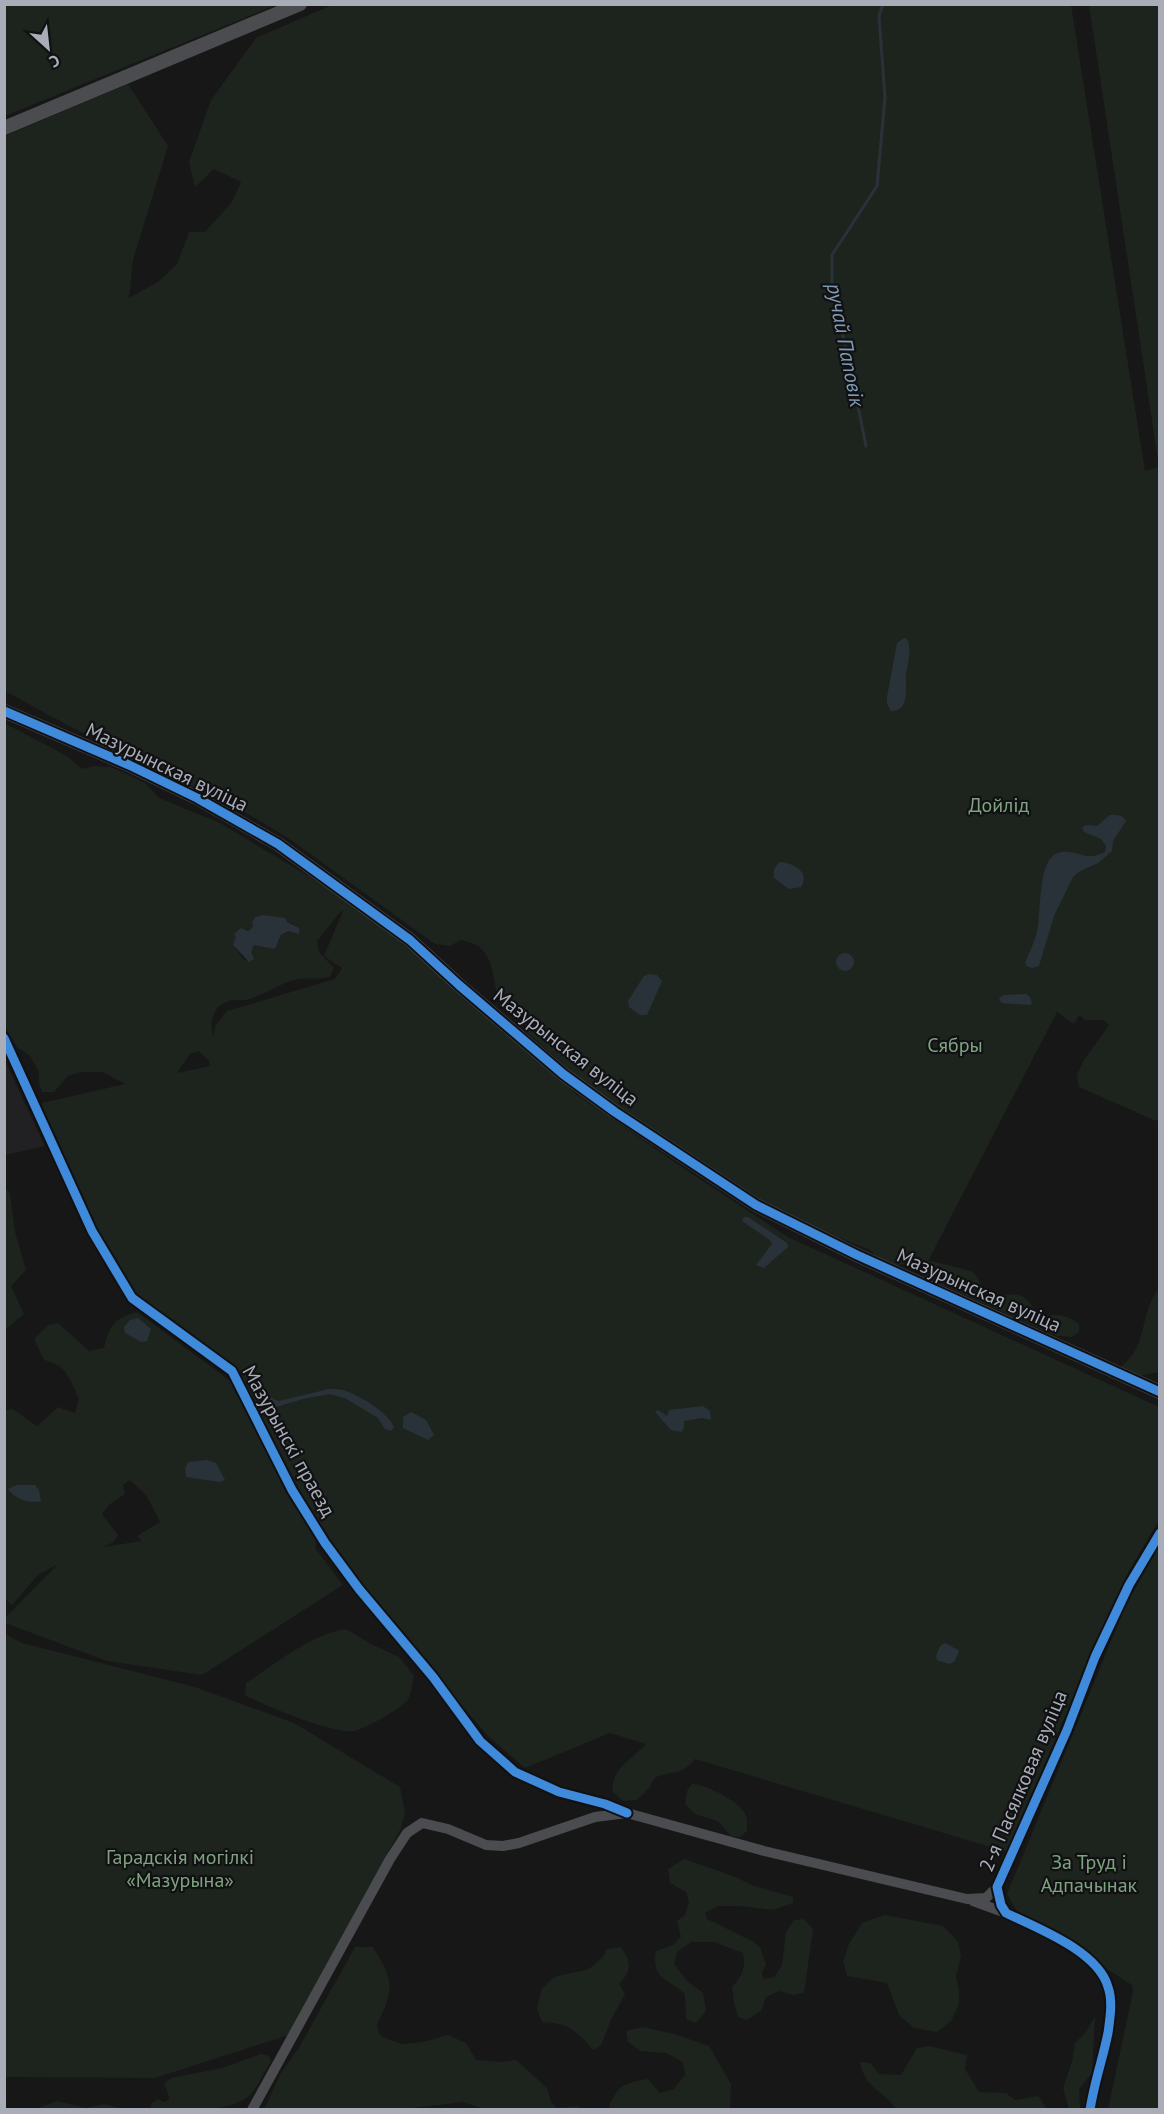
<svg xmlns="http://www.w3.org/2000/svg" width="1164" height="2114" font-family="'PT Sans',sans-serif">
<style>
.built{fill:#212123}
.green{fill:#1d241e;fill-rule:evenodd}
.water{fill:#2a3239}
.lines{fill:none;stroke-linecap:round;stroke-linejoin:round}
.stream{stroke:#2a3239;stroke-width:3}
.minor{stroke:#4b4c50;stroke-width:10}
.tertiary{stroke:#4b4c50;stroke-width:14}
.cycleway-casing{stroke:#111113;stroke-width:13}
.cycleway{stroke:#408adc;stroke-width:9}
.labels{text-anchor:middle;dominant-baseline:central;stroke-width:4.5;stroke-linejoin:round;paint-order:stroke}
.street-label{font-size:20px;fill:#a8adb8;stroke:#111113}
.park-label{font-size:20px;fill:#7fa381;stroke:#111113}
.water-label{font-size:21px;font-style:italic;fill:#7f9bb3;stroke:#111113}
</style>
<rect width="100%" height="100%" fill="#171717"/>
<path class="built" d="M 4,1061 L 5,1061 L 45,1146 L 5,1155 Z"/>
<g class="green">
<path d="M 4,5 L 5,4 L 276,5 L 5,116 Z"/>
<path d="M 332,5 L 1071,5 L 1145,471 L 1159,467 L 1089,5 L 1159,5 L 1159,1121 L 1154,1120 L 1079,1087 L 1077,1075 L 1084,1060 L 1109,1025 L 1103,1020 L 1085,1020 L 1079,1015 L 1074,1024 L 1057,1012 L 928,1261 C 933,1261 969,1270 973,1272 C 980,1278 981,1290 990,1294 C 1002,1300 1013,1289 1025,1298 C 1031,1302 1034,1310 1040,1316 C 1055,1315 1066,1313 1079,1324 L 1079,1332 L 1072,1337 L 1057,1336 L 938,1283 L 923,1276 L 921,1270 L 907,1264 L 896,1265 L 876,1256 L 870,1250 L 802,1223 L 742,1189 L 620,1108 L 568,1069 L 528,1033 L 520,1014 C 516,1013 509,1012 506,1010 C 490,999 500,955 474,944 C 470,942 465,941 461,940 L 450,946 L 435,944 L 288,838 L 243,811 L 71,727 L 5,691 L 5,136 L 128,84 L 168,146 L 133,260 L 129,298 L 158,282 L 177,264 L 189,232 L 205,232 L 232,202 L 241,182 L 214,169 L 195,187 L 189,162 L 211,100 L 256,38 Z"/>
<path d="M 4,723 L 67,756 L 82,769 L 94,766 L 111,767 L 145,783 L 159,798 L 220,823 L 350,901 L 359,910 L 427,963 L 577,1095 L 686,1170 L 788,1237 L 1159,1407 L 1159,1520 L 1129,1571 L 1091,1655 L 1008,1852 L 695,1759 C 681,1776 672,1770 654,1778 L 649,1788 L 637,1800 L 623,1801 L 613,1792 C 610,1769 633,1759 646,1744 L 610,1733 L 525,1768 L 488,1736 L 389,1620 L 327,1540 L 294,1489 L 221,1357 L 196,1337 L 133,1297 L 94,1229 L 38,1104 L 125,1084 L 103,1072 L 81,1072 L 68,1076 L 54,1092 L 42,1092 L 39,1084 L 39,1072 L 30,1056 L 17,1047 L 5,1027 ZM 341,911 L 343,911 L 324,956 L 342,968 L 335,979 L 227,1011 L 215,1026 L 214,1037 C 208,1025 213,1007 226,1002 C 232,999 239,1001 245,1000 C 258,998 278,985 293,980 C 304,977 318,980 330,977 L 334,968 L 319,952 L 317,941 ZM 263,915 L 293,924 L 287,933 L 281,935 L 279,941 L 254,945 L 245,961 L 233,945 L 236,936 L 254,927 L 252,922 L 255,917 ZM 199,1051 L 209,1061 L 210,1066 L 177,1073 L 190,1054 Z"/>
<path d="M 4,1188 L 10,1193 L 15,1232 L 26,1270 L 11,1286 L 24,1314 L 5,1330 Z"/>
<path d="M 1157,1291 L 1159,1291 L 1159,1372 L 1138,1376 L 1125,1372 L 1122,1366 C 1148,1344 1139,1318 1157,1291 Z"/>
<path d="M 137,1312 L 233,1383 L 290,1498 L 317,1540 L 315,1548 L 343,1585 L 202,1675 L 107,1661 L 5,1623 L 4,1619 L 58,1564 L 38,1575 L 12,1605 L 5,1599 L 5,1410 L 13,1409 L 37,1426 L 58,1407 L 75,1413 L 79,1399 C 69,1378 68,1366 44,1360 L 34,1339 L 48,1325 L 58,1323 L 89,1351 L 104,1348 C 109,1326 114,1318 137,1312 ZM 130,1480 L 146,1495 L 160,1522 L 137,1536 L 142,1541 L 103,1547 L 114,1542 L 118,1535 L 102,1514 L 110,1504 L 125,1494 L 123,1485 Z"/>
<path d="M 1159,1546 L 1159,2109 L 1108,2109 L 1133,1991 L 1132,1985 L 1017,1911 L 1007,1894 L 1126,1605 Z"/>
<path d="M 346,1629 L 371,1644 L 399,1657 L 414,1676 C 412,1683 412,1692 409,1698 C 403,1708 365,1729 354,1731 C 335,1735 263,1705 245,1695 L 246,1683 C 277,1663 309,1635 346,1629 Z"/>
<path d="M 5,1634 L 22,1643 L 195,1687 L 294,1723 L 400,1787 L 405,1812 L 401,1828 L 289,2035 L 155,2078 L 5,2077 Z"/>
<path d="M 692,1784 C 705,1784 742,1802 746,1816 C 748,1820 747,1826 747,1831 L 740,1837 L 731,1836 L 718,1821 L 695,1814 L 685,1804 L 687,1791 Z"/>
<path d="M 684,1859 L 733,1876 L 754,1886 L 793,1897 L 793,1903 L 773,1910 L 741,1906 L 718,1906 L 705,1913 L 707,1919 L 752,1941 L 760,1947 L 766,1964 L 762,1973 L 764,1979 L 774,1977 L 782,1965 L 786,1932 L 794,1920 L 804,1919 L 813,1929 L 804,1993 L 793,1995 L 779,1991 L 766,1997 L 761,2011 L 746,2020 L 738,2017 L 734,2002 L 732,1987 C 742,1976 746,1968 743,1953 L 714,1942 L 691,1942 L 677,1952 L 674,1964 L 687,1981 L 703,1993 L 706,2011 L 696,2023 L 686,2019 L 685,1994 C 668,1978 651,1980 656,1951 L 673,1945 L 681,1937 L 677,1921 L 685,1915 L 689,1903 L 686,1892 L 670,1883 L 668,1869 Z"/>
<path d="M 885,1915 L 943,1926 L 958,1942 L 961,1956 L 956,1977 L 959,1989 L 959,2004 L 951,2021 L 937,2032 L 914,2028 L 899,2015 L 887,1983 L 847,1976 L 843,1961 L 849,1944 L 862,1923 Z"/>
<path d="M 355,1947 L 373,1947 C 395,1983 394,1988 377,2025 L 380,2036 L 402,2044 L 423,2042 L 448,2035 L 466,2043 L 476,2060 L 501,2062 L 516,2060 L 547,2088 L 551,2102 L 557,2108 L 578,2106 L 580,2109 L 484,2109 L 463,2102 L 413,2108 L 416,2110 L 264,2109 L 281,2073 L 300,2046 Z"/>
<path d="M 621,1947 C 631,1963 633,1969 619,1984 L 625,1994 L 611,2020 L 601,2045 L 593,2050 C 575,2029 570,2024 542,2022 L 537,2009 L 541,1990 L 554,1977 L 589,1969 L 603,1957 L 607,1949 Z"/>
<path d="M 1095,2016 L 1092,2073 L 1079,2089 L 1080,2109 L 1069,2109 L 1063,2088 L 1072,2062 L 1075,2043 L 1086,2032 Z"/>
<path d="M 643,2027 L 674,2034 L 709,2046 L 731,2084 L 730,2109 L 608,2109 C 618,2085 623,2083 648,2079 L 660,2093 L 674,2089 L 685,2075 L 683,2062 L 666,2053 L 641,2051 L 628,2042 L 626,2031 Z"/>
<path d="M 929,2046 L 967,2055 L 965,2069 L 979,2092 L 1006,2093 L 1015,2100 L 1038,2096 L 1047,2109 L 896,2109 C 884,2090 864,2088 860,2062 L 870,2063 L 879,2074 L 901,2075 L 917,2048 Z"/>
<path d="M 261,2054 L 269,2056 L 271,2061 C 264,2072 258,2087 249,2096 C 228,2114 178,2110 150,2109 L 152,2103 L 158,2099 L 164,2102 L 169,2100 L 168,2093 L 164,2084 L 171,2078 L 222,2068 Z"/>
<path d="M 57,2101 L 85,2108 L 104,2104 L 123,2109 L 35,2109 Z"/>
</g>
<g class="water">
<path d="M 904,638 L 907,639 C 912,650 908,662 906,674 C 905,686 911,711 891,711 L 887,704 L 887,697 L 897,643 Z"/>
<path d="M 1110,815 C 1117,815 1122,814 1126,821 L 1113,841 L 1112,851 L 1098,863 L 1080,871 L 1073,877 L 1054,916 L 1039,966 L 1032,968 L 1027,966 L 1025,963 C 1029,953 1034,943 1037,932 C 1041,915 1038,866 1054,855 C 1064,848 1077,854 1086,856 C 1093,857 1099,855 1105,852 L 1106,846 L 1101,839 L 1084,832 L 1082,828 L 1086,825 L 1097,826 Z"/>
<path d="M 780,862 C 794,863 810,872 801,887 L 789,889 L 774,878 C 773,871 774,867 780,862 Z"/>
<path d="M 263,915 L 285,918 L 287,922 L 299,928 L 299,934 L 289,931 L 281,935 L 275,949 L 254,945 L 251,952 L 254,959 L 249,962 L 233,945 L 236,936 L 234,934 L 241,928 L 248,931 L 253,927 L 252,922 L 255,917 Z"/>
<circle cx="845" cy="962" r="9"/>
<path d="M 649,974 L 657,975 L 662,981 L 647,1015 L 640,1015 L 629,1007 L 628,1001 L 644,976 Z"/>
<path d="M 1026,994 L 1030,997 L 1032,1003 L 1030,1005 L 1002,1003 L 999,999 L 1003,995 Z"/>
<path d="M 744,1217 L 748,1217 L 787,1243 L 788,1247 L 764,1268 L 756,1265 L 772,1244 L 770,1240 L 742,1221 Z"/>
<path d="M 138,1318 L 151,1329 L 147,1341 L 141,1342 L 125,1333 L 124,1327 L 130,1320 Z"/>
<path d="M 329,1389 C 333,1389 339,1389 343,1390 C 357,1394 391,1414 394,1428 L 390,1431 L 384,1428 L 378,1418 L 345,1398 L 330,1394 L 303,1399 L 273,1408 L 264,1404 L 261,1398 L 263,1395 L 279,1401 Z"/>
<path d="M 703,1406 L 710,1411 L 711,1420 L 702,1418 L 684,1421 L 684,1428 L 681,1432 L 671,1430 L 655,1412 L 658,1410 L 667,1416 L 669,1410 Z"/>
<path d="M 411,1412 L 426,1420 L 434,1435 L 428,1440 L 403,1428 L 403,1417 Z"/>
<path d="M 207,1460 L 216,1463 L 225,1480 L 220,1482 L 186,1477 L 185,1469 L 188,1462 Z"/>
<path d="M 17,1485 L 35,1485 L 39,1490 L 41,1501 C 29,1504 15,1499 8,1489 Z"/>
<path d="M 945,1643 L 958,1650 L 959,1652 L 954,1662 L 949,1664 L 937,1660 L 936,1656 L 940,1646 Z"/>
</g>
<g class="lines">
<path class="stream" d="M 866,446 L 847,352 L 832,292 L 832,255 L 877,186 L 885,98 L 879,16 L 883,4"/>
<g class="minor">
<path d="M 4,1038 L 92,1231 L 132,1298 L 232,1371 L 292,1490 L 325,1543 L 359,1589 L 433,1677 L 480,1741 L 515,1772 L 559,1792 L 605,1804 L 627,1813"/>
<path d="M 973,1901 L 1006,1913"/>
<path d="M 252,2110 L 390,1859 L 407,1833 L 422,1823 L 448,1829 L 486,1845 L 503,1846 L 519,1843 L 595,1817 L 627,1813 L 764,1851 L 967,1899 L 986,1898 L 997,1887"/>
<path d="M 1090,2110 C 1094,2083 1103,2058 1108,2033 C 1110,2018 1113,2001 1108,1987 C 1098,1951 1037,1928 1006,1913 L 1001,1905 L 997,1887 L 1067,1730 L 1095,1657 L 1129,1585 L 1160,1533"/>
</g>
<g class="tertiary">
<path d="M 4,128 L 300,4"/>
<path d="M 4,711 L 129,765 L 197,798 L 278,844 L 410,940 L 459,985 L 563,1074 L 615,1112 L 756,1205 L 857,1255 L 1160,1392"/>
</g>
<defs>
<g id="cycleway">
<path d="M 4,711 L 129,765 L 197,798 L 278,844 L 410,940 L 459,985 L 563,1074 L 615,1112 L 756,1205 L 857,1255 L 1160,1392"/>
<path d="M 4,1038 L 92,1231 L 132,1298 L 232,1371 L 292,1490 L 325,1543 L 359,1589 L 433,1677 L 480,1741 L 515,1772 L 559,1792 L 605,1804 L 627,1813"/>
<path d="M 1090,2110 C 1094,2083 1103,2058 1108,2033 C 1110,2018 1113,2001 1108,1987 C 1098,1951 1037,1928 1006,1913 L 1001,1905 L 997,1887 L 1067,1730 L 1095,1657 L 1129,1585 L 1160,1533"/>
</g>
</defs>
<use href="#cycleway" class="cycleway-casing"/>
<use href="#cycleway" class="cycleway"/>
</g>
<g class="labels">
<g class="street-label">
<text transform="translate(167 767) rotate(26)">Мазурынская вуліца</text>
<text transform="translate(566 1047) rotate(38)">Мазурынская вуліца</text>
<text transform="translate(979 1290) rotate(24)">Мазурынская вуліца</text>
<text transform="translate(289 1441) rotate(61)">Мазурынскі праезд</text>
<text transform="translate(1023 1781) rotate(-67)">2-я Пасялковая вуліца</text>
</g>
<g class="park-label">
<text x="999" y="805">Дойлід</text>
<text x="955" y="1045">Сябры</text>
<text x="180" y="1857">Гарадскія могілкі<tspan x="180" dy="23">«Мазурына»</tspan></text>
<text x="1089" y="1862">За Труд і<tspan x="1089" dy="23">Адпачынак</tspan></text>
</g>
<g class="water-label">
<text transform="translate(846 345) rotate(79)">ручай Паповік</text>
</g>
</g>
<rect width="1164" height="2114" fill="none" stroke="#a8adb8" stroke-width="12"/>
<g transform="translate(48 48) rotate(153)" stroke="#111113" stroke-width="4.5" paint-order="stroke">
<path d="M0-4.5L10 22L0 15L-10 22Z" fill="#a8adb8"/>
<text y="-9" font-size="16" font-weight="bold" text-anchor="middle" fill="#a8adb8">С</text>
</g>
</svg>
